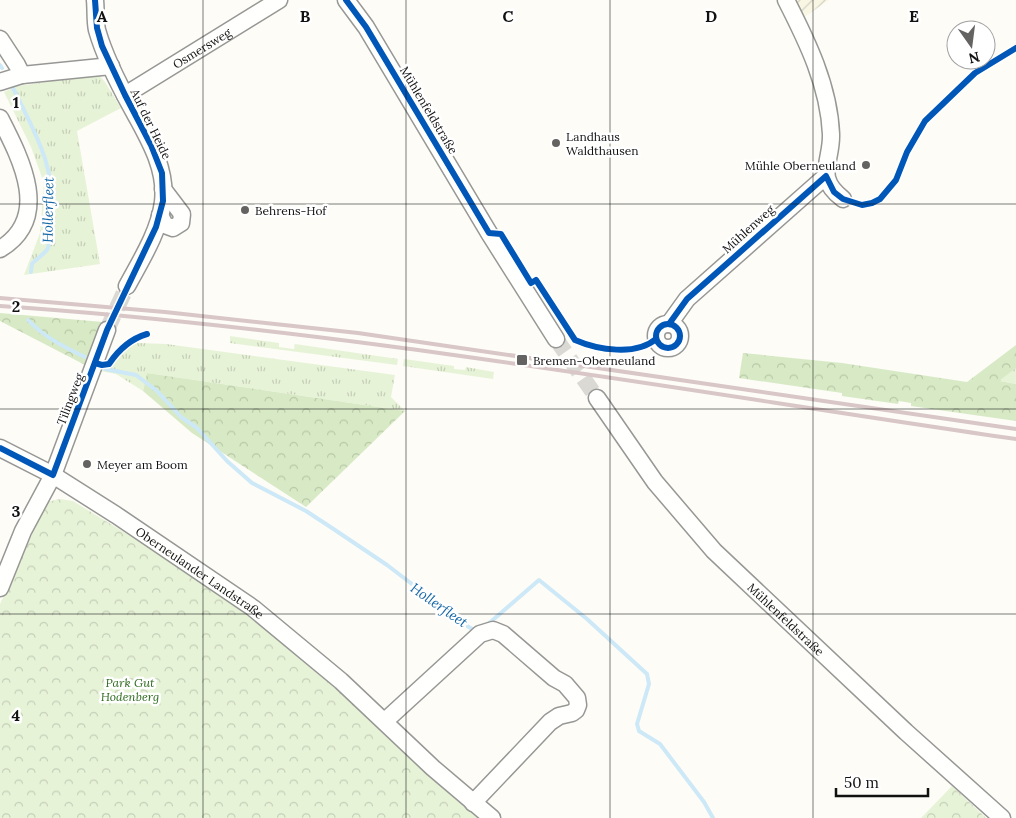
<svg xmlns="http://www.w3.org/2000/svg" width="1016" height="818" font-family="Lora,serif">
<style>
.farmland{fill:url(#farmland-furrows)}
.grass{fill:url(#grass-tufts)}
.forest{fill:url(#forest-crowns)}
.park{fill:url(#park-crowns)}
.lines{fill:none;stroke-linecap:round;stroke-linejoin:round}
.stream{stroke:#cde8f7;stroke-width:4}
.minor-tunnel{stroke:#dad9d4;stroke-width:16;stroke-dasharray:16 8;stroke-linecap:butt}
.minor-casing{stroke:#979795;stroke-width:19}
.minor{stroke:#fffffe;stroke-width:16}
.rail{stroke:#d9c6c7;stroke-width:4}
.cycleway-casing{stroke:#fff;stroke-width:9}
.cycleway{stroke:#0057b8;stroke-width:6}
.grid{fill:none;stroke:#111;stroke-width:1;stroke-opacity:0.55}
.poi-dot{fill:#646362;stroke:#fff;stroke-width:2}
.labels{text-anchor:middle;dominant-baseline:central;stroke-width:5;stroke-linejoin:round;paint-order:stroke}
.street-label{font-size:12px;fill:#111;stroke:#fff}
.poi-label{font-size:12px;fill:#111;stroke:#fff;text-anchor:start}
.park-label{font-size:12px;font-style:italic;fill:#2f6b1f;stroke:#fff}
.water-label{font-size:14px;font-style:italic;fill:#1768a6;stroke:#fff}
.grid-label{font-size:16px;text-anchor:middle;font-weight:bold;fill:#111;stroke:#fff;stroke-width:5;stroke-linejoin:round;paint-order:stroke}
</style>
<defs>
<pattern id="farmland-furrows" width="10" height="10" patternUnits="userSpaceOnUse" patternTransform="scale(1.25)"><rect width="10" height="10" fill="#f9f7e4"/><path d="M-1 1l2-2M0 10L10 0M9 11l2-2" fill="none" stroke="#d4d3c3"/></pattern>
<pattern id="grass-tufts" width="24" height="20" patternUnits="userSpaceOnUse" patternTransform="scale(1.25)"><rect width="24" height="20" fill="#e7f3d7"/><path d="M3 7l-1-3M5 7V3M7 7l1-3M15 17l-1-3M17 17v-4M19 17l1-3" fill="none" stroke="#c5cfb8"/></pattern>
<pattern id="forest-crowns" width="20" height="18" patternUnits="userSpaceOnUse" patternTransform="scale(1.25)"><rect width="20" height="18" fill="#d8eac5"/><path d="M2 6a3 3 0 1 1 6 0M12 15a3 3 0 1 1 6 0" fill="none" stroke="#b8c8a8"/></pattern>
<pattern id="park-crowns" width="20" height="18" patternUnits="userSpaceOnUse" patternTransform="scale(1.25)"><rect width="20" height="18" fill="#e7f3d7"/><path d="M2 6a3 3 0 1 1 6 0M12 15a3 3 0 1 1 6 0" fill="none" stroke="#c5cfb8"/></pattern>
</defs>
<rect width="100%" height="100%" fill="#fdfcf7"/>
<path class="farmland" d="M 794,0 L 829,0 L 803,18 Z"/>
<g class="grass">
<path d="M 99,75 L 105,82 L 121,108 L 77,131 L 100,264 L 24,275 L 40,233 L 44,183 L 31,147 L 4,92 L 17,86 Z"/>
<path d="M 230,336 L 279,343 L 279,347 L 294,349 L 295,344 L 398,359 L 397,365 L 230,343 Z"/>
<path d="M 139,343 L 166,344 L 395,375 L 391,397 L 405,411 L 147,373 L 143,391 L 116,374 L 100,371 L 102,367 L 109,367 C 120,358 124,345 139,343 Z"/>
<path d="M 404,359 L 454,366 L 454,369 L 465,370 L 466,367 L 494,372 L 493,379 L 403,366 Z"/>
<path d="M 1016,368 L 1016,384 L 998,381 Z"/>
</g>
<g class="forest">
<path d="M 0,313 L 103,322 L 87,366 L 0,321 Z"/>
<path d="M 1016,345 L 1016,368 L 999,381 L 1016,384 L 1016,421 L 911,406 L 911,403 L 899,401 L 898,404 L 842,396 L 842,393 L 739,378 L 743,353 L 842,363 L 967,382 Z"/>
<path d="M 147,373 L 405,411 L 306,507 L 192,433 L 143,391 Z"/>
</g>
<g class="park">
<path d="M 60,499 L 73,501 L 163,556 L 217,592 L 276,636 L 482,818 L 0,818 L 0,604 L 47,502 Z"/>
<path d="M 952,786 L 986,818 L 921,818 Z"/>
</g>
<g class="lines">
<g class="stream">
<path d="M 0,65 L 2,68"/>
<path d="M 13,88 C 36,135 57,168 51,222 C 51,230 51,240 48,248 C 45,254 36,259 32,264 L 31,272"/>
<path d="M 28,320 C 44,337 64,347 85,357"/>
<path d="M 105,369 L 136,375 L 157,391 L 181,417 L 197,428 L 227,461 L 252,483 L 306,511 L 332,528 L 387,565 L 467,626 L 476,631"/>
<path d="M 487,625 L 539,580 L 587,619 L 647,674 L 649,684 L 637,724 L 639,731 L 660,744 L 704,802 L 713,818"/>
</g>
<g class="minor-tunnel">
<path d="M 107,330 L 127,286"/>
<path d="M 556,339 L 597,398"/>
</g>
<defs>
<g id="minor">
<path d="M 95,0 C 96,10 95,21 97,30 C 105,58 119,85 133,110 C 148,138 167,168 163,202 C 159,232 141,260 127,286"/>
<path d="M 346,0 L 366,27 L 489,233 L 556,339"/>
<path d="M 786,0 C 807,41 829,86 831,134 C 832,162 814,177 843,199"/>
<path d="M 0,39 L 17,65 L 22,75"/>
<path d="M 0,82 L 22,75 L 111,66"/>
<path id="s1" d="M 125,95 L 279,0"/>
<path d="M 0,118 C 21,159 52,218 0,249"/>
<path d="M 160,215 L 165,225 L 173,228 L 181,223 L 182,214 L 163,189"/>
<path d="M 669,324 L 687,299 L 826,176"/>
<circle cx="668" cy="336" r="12"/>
<path id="s2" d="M 597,398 L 655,482 L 714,551 L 906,732 L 1002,818"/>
<path id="s3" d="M 0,448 L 53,475 L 116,515 L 253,608 L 341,681 L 433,768 L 492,818"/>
<path d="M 0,588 L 23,531 L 53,475 L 107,330"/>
<path d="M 385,721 L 480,634 L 493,630 L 503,634 L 554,678 L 565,684 L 577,698 L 578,705 L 576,710 L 572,713 L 559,716 L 550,722 L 473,803"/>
</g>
</defs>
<use href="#minor" class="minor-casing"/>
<use href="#minor" class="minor"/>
<g class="rail">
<path d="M 0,298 L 165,312 L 358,333 L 1016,429"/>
<path d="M 0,306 C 341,329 678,390 1016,439"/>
</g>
<defs>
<g id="cycleway">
<path d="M 346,0 L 366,27 L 489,233 L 501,234 L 531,283 L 536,280 L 575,340 C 598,350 636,356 656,339"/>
<path d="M 669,324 L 687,299 L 826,176 L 834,192 L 843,199 L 862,205 L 872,203 L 880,199 L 896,180 L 907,152 L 925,121 L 975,73 L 1016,48"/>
<circle cx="668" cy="336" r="12"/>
<path d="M 95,363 L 102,365 L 109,364 C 119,349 130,339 147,334"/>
<path d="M 0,448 L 53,475 L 107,330 L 156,227 L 163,201 L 162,173 L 151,145 L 125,95 L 102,46 L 97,28 L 95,0"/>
</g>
</defs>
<use href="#cycleway" class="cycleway-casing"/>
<use href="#cycleway" class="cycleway"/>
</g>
<path class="grid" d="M 203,0 L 203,818M 406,0 L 406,818M 610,0 L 610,818M 813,0 L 813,818M 0,204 L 1016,204M 0,409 L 1016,409M 0,614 L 1016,614"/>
<g class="poi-dot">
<circle cx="556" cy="143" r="5"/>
<circle cx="866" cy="165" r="5"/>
<circle cx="245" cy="210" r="5"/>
<rect x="516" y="354" width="12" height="12" rx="2.5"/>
<circle cx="87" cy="464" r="5"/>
</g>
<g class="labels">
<g class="street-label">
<text stroke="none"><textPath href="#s1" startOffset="90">Osmersweg</textPath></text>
<text transform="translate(429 110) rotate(59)">Mühlenfeldstraße</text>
<text transform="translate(151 124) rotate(64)">Auf der Heide</text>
<text transform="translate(748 229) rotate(-42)">Mühlenweg</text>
<text transform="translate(70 399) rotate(-69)">Tilingweg</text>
<text stroke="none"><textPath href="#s3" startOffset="236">Oberneulander Landstraße</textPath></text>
<text stroke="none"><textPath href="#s2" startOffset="292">Mühlenfeldstraße</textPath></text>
</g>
<g class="poi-label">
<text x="566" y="136">Landhaus<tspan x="566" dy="14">Waldthausen</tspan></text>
<text x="856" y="165" text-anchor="end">Mühle Oberneuland</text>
<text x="255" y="210">Behrens-Hof</text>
<text x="533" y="360">Bremen-Oberneuland</text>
<text x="97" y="464">Meyer am Boom</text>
</g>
<g class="park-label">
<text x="130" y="682">Park Gut<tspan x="130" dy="14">Hodenberg</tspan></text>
</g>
<g class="water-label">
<text transform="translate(48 210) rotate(-89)">Hollerfleet</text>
<text transform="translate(439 605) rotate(35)">Hollerfleet</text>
</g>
</g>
<g class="grid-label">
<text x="102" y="22">A</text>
<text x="305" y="22">B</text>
<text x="508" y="22">C</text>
<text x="711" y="22">D</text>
<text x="914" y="22">E</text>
<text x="16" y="108">1</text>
<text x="16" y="312">2</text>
<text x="16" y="517">3</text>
<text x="16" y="721">4</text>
</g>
<g transform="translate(971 45) rotate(166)"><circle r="24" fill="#ffffff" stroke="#a0a0a0"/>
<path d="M0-4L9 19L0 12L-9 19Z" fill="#646362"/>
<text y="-8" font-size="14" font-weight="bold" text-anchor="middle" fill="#111111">N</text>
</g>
<path d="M836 788v8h92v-8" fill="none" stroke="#111111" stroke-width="2.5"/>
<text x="844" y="788" font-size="15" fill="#111111" stroke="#ffffff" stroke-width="4" paint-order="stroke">50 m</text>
</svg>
